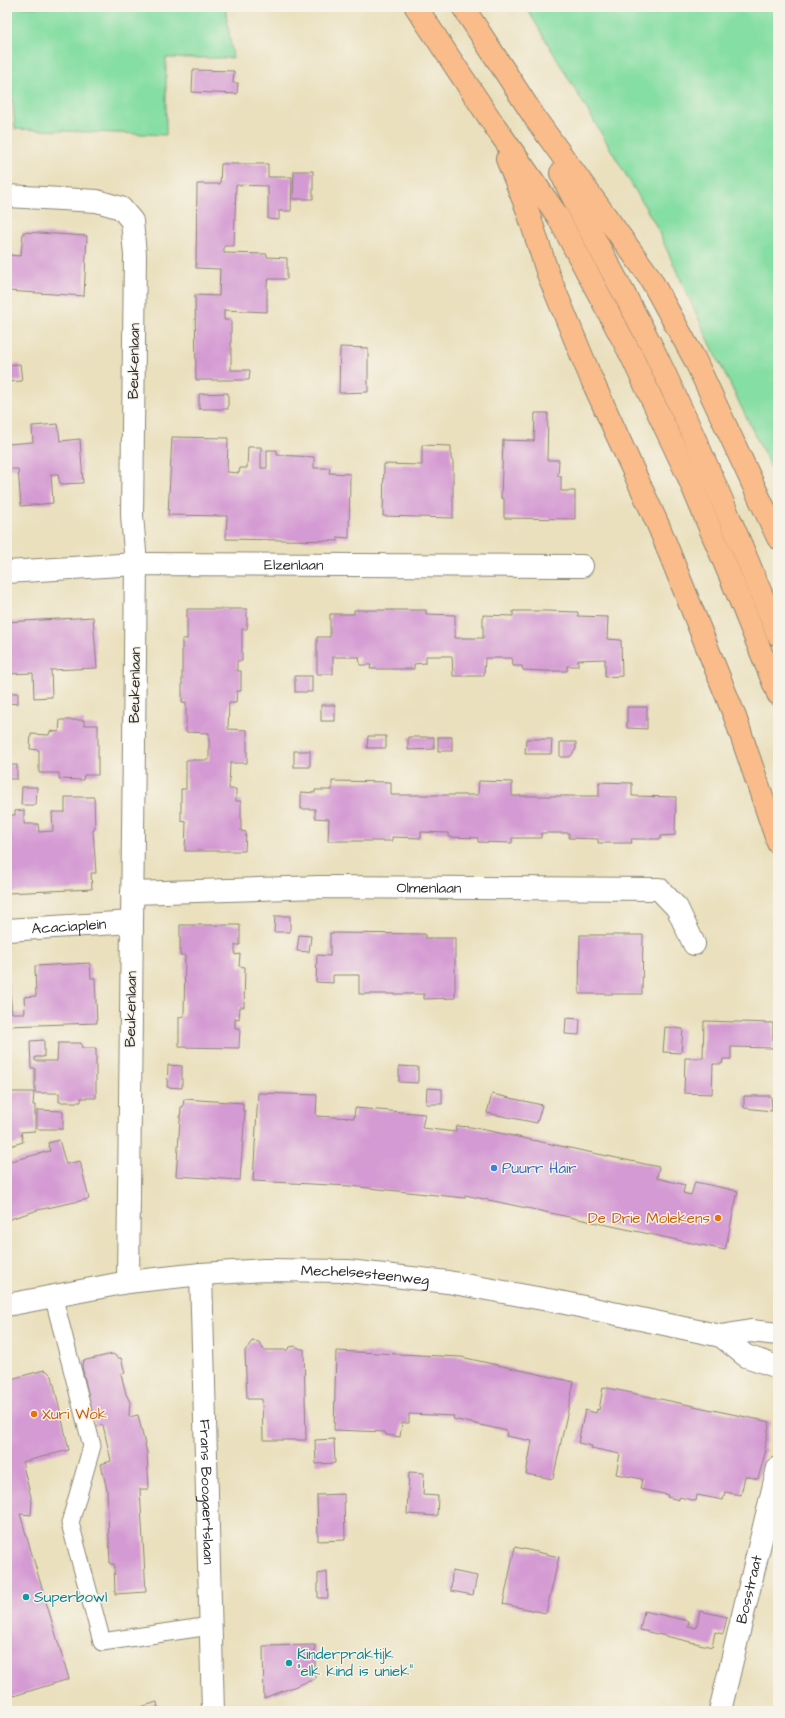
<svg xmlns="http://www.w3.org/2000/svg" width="785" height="1718" font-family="'Architects Daughter',sans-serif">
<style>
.green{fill:#85dea3;stroke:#588467}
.building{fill:#d49ad3}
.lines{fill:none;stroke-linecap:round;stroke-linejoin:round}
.service-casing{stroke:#8a8674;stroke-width:19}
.minor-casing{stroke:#8a8674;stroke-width:24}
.tertiary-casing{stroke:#8a8674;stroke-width:24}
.trunk-casing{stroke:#8a8674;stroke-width:24}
.service{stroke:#fff;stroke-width:17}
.minor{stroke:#fff;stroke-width:22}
.tertiary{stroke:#fff;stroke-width:22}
.trunk{stroke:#f9bc8a;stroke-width:22}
.shop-dot{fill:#3f7fe0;stroke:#f7f3e8;stroke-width:1.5}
.food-dot{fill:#e8710a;stroke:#f7f3e8;stroke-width:1.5}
.culture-dot{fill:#0f9aa8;stroke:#f7f3e8;stroke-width:1.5}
.labels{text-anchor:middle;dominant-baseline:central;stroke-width:3;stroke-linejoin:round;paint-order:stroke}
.street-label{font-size:15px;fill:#2b2b2b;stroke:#f7f3e8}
.shop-label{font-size:15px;fill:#366cbe;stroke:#f7f3e8;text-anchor:start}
.food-label{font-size:15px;fill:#c56008;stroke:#f7f3e8;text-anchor:end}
.culture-label{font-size:15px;fill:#0d838f;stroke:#f7f3e8;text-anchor:start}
</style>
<rect width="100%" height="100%" fill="#f7f3e8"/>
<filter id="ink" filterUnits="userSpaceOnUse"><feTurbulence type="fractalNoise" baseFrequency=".025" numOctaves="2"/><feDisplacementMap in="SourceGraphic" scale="8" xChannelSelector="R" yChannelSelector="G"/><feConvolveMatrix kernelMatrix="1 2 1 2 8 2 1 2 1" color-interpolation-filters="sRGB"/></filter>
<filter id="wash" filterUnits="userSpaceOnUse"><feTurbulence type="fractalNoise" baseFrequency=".012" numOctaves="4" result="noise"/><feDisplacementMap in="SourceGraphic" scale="16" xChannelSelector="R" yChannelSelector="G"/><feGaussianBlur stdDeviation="0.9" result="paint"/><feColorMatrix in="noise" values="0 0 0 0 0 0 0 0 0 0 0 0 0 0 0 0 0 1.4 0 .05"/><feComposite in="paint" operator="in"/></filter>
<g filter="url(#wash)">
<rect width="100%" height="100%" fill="#eae0be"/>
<g class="green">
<path d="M 7,7 L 225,7 L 233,58 L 166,58 L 166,135 L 15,129 L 7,31 Z"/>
<path d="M 526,7 L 778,7 L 778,482 L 708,339 L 654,222 Z"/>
</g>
<g id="blocks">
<g class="building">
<path d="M 193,70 L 234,71 L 233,83 L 238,83 L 237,94 L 192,92 Z"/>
<path d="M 221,164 L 268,164 L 268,177 L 292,177 L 291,211 L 279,211 L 279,220 L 268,219 L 268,186 L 236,185 L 234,246 L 224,246 L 224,253 L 267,254 L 267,257 L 287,258 L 287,279 L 269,279 L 267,284 L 267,312 L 224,310 L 224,320 L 231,320 L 231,370 L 250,370 L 249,380 L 196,380 L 195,295 L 219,296 L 220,269 L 196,268 L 197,184 L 220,184 Z"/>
<path d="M 294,171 L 313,171 L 313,199 L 293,199 Z"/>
<path d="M 23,232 L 87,236 L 84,296 L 7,291 L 7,255 L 21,256 Z"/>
<path d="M 340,347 L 368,348 L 368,392 L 339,393 Z"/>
<path d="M 20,364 L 22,381 L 7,382 L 7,365 Z"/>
<path d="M 228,393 L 228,409 L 199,409 L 199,394 Z"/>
<path d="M 535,413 L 548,413 L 547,460 L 559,460 L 558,476 L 561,476 L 561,491 L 575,491 L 575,519 L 504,518 L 504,499 L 501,498 L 503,440 L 534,441 Z"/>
<path d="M 58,424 L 60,441 L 80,439 L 83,483 L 61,484 L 59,480 L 58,474 L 51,474 L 53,503 L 21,506 L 18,469 L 9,469 L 7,444 L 33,442 L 32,426 Z"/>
<path d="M 172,437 L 228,438 L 227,472 L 239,473 L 240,468 L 247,468 L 248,447 L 261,447 L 261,468 L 267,468 L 267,450 L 277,450 L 277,455 L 314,457 L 314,468 L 330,468 L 329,473 L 350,474 L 349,538 L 338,537 L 338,541 L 226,539 L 227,516 L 168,515 Z"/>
<path d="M 422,445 L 451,446 L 451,458 L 453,462 L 453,518 L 383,516 L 384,464 L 422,465 Z"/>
<path d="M 187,609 L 247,609 L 247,629 L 242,629 L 242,661 L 237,661 L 237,671 L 241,671 L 241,691 L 237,691 L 236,703 L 229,703 L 228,729 L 247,730 L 247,763 L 230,763 L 229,789 L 236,789 L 236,801 L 241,801 L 241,831 L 246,832 L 245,851 L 185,851 L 186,822 L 181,821 L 181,789 L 186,789 L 186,760 L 209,760 L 209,733 L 186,732 L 186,702 L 182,703 L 182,639 L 187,639 Z"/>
<path d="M 354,610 L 426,610 L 426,614 L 455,615 L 455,638 L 483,638 L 483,615 L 513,616 L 513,611 L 545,611 L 578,612 L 578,616 L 608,617 L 607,639 L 621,640 L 622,676 L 605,677 L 605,659 L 578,660 L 578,666 L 567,666 L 567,671 L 545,671 L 523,670 L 522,666 L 513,666 L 512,658 L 485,658 L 484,676 L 453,676 L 452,656 L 426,656 L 426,663 L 414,664 L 414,669 L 370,669 L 371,665 L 360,665 L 359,657 L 333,657 L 333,674 L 317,674 L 317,637 L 330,637 L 330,614 L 354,614 Z"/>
<path d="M 93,617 L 97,668 L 51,670 L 52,697 L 34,698 L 33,673 L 7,674 L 7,622 Z"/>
<rect x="295" y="676" width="17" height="16"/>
<path d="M 7,681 L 9,693 L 18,693 L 18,704 L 9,703 L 7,706 Z"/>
<rect x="321" y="705" width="14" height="16"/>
<path d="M 627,707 L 647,707 L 647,729 L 627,728 Z"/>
<path d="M 60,720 L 84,720 L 84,725 L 98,725 L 98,775 L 84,775 L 83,780 L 59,779 L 59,773 L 39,773 L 39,750 L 30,749 L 31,734 L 49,735 L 50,731 L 59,732 Z"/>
<path d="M 368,736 L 386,736 L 386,748 L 367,748 Z"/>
<path d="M 408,737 L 434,737 L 434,749 L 408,750 Z"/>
<rect x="438" y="737" width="14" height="14"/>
<path d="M 526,739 L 552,739 L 551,754 L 525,754 Z"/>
<path d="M 560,742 L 576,742 L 576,749 L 570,757 L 560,757 Z"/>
<rect x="294" y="751" width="16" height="16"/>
<rect x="7" y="765" width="10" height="14"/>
<path d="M 332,781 L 391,782 L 391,795 L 478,795 L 479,781 L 512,782 L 512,796 L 599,796 L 599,782 L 632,783 L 632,796 L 676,797 L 675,835 L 661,836 L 661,839 L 631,839 L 632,843 L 598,843 L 598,839 L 569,838 L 569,833 L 541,833 L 541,838 L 512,838 L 512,843 L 478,842 L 478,838 L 449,837 L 448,833 L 421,832 L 421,838 L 392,837 L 392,841 L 328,841 L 329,819 L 315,818 L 315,809 L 301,809 L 301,792 L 315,793 L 315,790 L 332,790 Z"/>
<path d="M 22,787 L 37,787 L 36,805 L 21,805 Z"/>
<path d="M 65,797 L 94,797 L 95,829 L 93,830 L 96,873 L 91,873 L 92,889 L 7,893 L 7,815 L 15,815 L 15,811 L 24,810 L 24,824 L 38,824 L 39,832 L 53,831 L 52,812 L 65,812 Z"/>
<path d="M 275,916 L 290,916 L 290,932 L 274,932 Z"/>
<path d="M 180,925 L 240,925 L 240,945 L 235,945 L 235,955 L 240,954 L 239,966 L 245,967 L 244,1007 L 240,1007 L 239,1019 L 235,1018 L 235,1028 L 240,1028 L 239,1048 L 179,1047 L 179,1017 L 184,1016 L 185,955 L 180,955 Z"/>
<path d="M 330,933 L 425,934 L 425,938 L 455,938 L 455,998 L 424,999 L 424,994 L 359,994 L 359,975 L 333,975 L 333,983 L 316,982 L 317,955 L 330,956 Z"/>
<path d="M 299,935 L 311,936 L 309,952 L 297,951 Z"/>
<path d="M 580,935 L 643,935 L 642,994 L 579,994 Z"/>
<path d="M 90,963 L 91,978 L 95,978 L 97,1023 L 7,1026 L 7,983 L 9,983 L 12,1013 L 25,1013 L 24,997 L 36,996 L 35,966 Z"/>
<path d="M 566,1018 L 580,1019 L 579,1035 L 565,1034 Z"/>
<path d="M 704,1021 L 773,1023 L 773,1048 L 731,1047 L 731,1059 L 723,1059 L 722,1064 L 713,1064 L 712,1094 L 684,1093 L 685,1058 L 703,1058 Z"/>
<path d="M 665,1027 L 683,1029 L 681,1053 L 663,1052 Z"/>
<path d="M 44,1040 L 44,1057 L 35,1057 L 35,1061 L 57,1061 L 58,1043 L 81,1043 L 82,1048 L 96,1048 L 96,1098 L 81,1098 L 81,1102 L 59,1102 L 59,1093 L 35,1093 L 35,1068 L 31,1068 L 30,1041 Z"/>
<path d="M 168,1065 L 182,1066 L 182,1088 L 167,1087 Z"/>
<path d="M 399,1066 L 418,1067 L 418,1083 L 399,1082 Z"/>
<path d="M 427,1088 L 442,1089 L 442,1104 L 426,1104 Z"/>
<path d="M 10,1092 L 34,1092 L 33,1105 L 35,1105 L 35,1131 L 21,1132 L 23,1142 L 7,1147 L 7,1136 L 8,1136 L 7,1104 L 10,1104 Z"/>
<path d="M 258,1093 L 317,1095 L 316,1116 L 354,1118 L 355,1108 L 425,1114 L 422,1128 L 455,1132 L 457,1126 L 471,1127 L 659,1167 L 657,1178 L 685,1185 L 683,1193 L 691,1195 L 695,1182 L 738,1191 L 725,1250 L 465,1195 L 465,1198 L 350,1186 L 253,1181 Z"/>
<path d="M 492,1094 L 542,1105 L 537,1123 L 487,1113 Z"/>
<path d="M 744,1096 L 771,1096 L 772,1111 L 744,1108 Z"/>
<path d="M 184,1099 L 243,1103 L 243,1111 L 245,1111 L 240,1180 L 176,1176 L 181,1107 L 183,1107 Z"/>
<path d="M 37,1110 L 63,1111 L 63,1129 L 37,1129 Z"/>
<path d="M 59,1140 L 66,1164 L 80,1161 L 89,1199 L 38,1210 L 7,1220 L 7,1162 L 50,1151 L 48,1143 Z"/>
<path d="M 252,1341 L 259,1342 L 264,1350 L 287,1350 L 290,1347 L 295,1346 L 301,1349 L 304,1349 L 306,1440 L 263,1440 L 262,1399 L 247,1399 L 245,1351 Z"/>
<path d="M 336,1351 L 461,1357 L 574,1382 L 553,1479 L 526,1474 L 532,1441 L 506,1436 L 507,1431 L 453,1419 L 454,1416 L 409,1414 L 409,1423 L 402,1423 L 400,1437 L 386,1435 L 385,1432 L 334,1430 Z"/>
<path d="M 113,1354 L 118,1358 L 121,1358 L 125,1373 L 121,1374 L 126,1394 L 130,1402 L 129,1414 L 129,1417 L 138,1415 L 147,1453 L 149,1489 L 140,1489 L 146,1592 L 115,1594 L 114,1564 L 110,1564 L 107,1490 L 101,1464 L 111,1461 L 103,1425 L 95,1426 L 82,1366 L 83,1361 L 86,1360 Z"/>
<path d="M 44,1370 L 47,1371 L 52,1376 L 69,1450 L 22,1462 L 32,1501 L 31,1515 L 20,1514 L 69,1679 L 7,1698 L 7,1377 L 11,1379 Z"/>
<path d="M 603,1387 L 770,1422 L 764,1449 L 766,1450 L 758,1479 L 745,1476 L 741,1495 L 725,1492 L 723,1500 L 697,1495 L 696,1501 L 679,1497 L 679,1500 L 667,1497 L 668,1495 L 640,1489 L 642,1479 L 616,1474 L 620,1454 L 591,1448 L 592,1446 L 578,1443 L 585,1410 L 596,1413 L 597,1409 L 599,1410 Z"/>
<path d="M 334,1439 L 335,1463 L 316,1464 L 315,1440 Z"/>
<path d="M 409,1472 L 424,1473 L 423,1495 L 438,1496 L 437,1516 L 407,1514 Z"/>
<path d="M 344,1494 L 345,1540 L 318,1541 L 317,1495 Z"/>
<path d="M 515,1547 L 559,1557 L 546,1613 L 503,1604 Z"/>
<path d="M 452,1571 L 477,1576 L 473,1595 L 451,1591 Z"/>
<path d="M 327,1572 L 328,1598 L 318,1598 L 318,1574 Z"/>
<path d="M 644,1611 L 689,1621 L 688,1626 L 696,1628 L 700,1611 L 727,1617 L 723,1634 L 715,1632 L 712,1647 L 640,1630 Z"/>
<path d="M 315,1645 L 315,1679 L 264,1698 L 263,1646 Z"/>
<path d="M 157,1702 L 158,1711 L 128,1711 Z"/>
</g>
</g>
</g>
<g filter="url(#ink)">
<use href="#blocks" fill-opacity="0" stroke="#8a8674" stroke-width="1"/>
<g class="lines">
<defs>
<path id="service" d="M 53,1295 L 92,1446 L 70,1523 L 102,1642 L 210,1626"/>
<g id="minor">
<path d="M 7,196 L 97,201 L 121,208 L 132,221 L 135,255 L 132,515 L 136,564 L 128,1282"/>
<path id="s1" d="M 7,572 L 136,564 L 582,566"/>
<path id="s2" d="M 132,893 L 320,887 L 659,889 L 677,908 L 694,944"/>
<path id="s3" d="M 7,930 L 132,922"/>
<path id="s4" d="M 201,1274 L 213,1711"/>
<path id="s5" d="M 720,1711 L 778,1468"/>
</g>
<g id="tertiary">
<path id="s6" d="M 7,1305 L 128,1282 L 201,1274 L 264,1270 L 348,1271 L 448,1282 L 565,1303 L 721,1336 L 751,1331 L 778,1334"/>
<path d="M 721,1336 L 746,1356 L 778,1367"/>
</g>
<g id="trunk">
<path d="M 416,7 L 494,125 L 557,215 L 631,355 L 688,476 L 736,590 L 778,694"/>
<path d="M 463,7 L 537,121 L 649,276 L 695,360 L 778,538"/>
<path d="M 507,159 L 527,209 L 548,274 L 591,378 L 659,527 L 735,717 L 778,843"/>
<path d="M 561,173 C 589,232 623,289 652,347 C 698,442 739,538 778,635"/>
</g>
</defs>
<use href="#service" class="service-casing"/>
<use href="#minor" class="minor-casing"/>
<use href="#tertiary" class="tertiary-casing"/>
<use href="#trunk" class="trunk-casing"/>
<use href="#service" class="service"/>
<use href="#minor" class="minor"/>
<use href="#tertiary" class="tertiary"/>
<use href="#trunk" class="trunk"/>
</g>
</g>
<circle class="shop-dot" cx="494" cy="1168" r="4"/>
<g class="food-dot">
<circle cx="718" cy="1218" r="4"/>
<circle cx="34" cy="1414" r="4"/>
</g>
<g class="culture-dot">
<circle cx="26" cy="1597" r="4"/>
<circle cx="289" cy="1663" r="4"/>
</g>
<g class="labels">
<g class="street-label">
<text transform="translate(134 361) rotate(-89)">Beukenlaan</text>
<text stroke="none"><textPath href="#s1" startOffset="287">Elzenlaan</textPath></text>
<text transform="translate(135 685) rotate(-89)">Beukenlaan</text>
<text stroke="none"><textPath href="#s2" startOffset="297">Olmenlaan</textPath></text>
<text stroke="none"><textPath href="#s3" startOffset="62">Acaciaplein</textPath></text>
<text transform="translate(131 1009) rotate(-89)">Beukenlaan</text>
<text stroke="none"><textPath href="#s6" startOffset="361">Mechelsesteenweg</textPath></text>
<text stroke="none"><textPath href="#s4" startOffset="218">Frans Boogaertslaan</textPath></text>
<text stroke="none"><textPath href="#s5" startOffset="125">Bosstraat</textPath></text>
</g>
<g class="shop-label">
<text x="502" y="1168">Puurr Hair</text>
</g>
<g class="food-label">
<text x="710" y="1218">De Drie Molekens</text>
<text x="42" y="1414" text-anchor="start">Xuri Wok</text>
</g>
<g class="culture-label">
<text x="34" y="1597">Superbowl</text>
<text x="297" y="1654">Kinderpraktijk<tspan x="297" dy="17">"elk kind is uniek"</tspan></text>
</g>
</g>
<rect width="785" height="1718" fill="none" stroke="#f7f3e8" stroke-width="24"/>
</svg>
